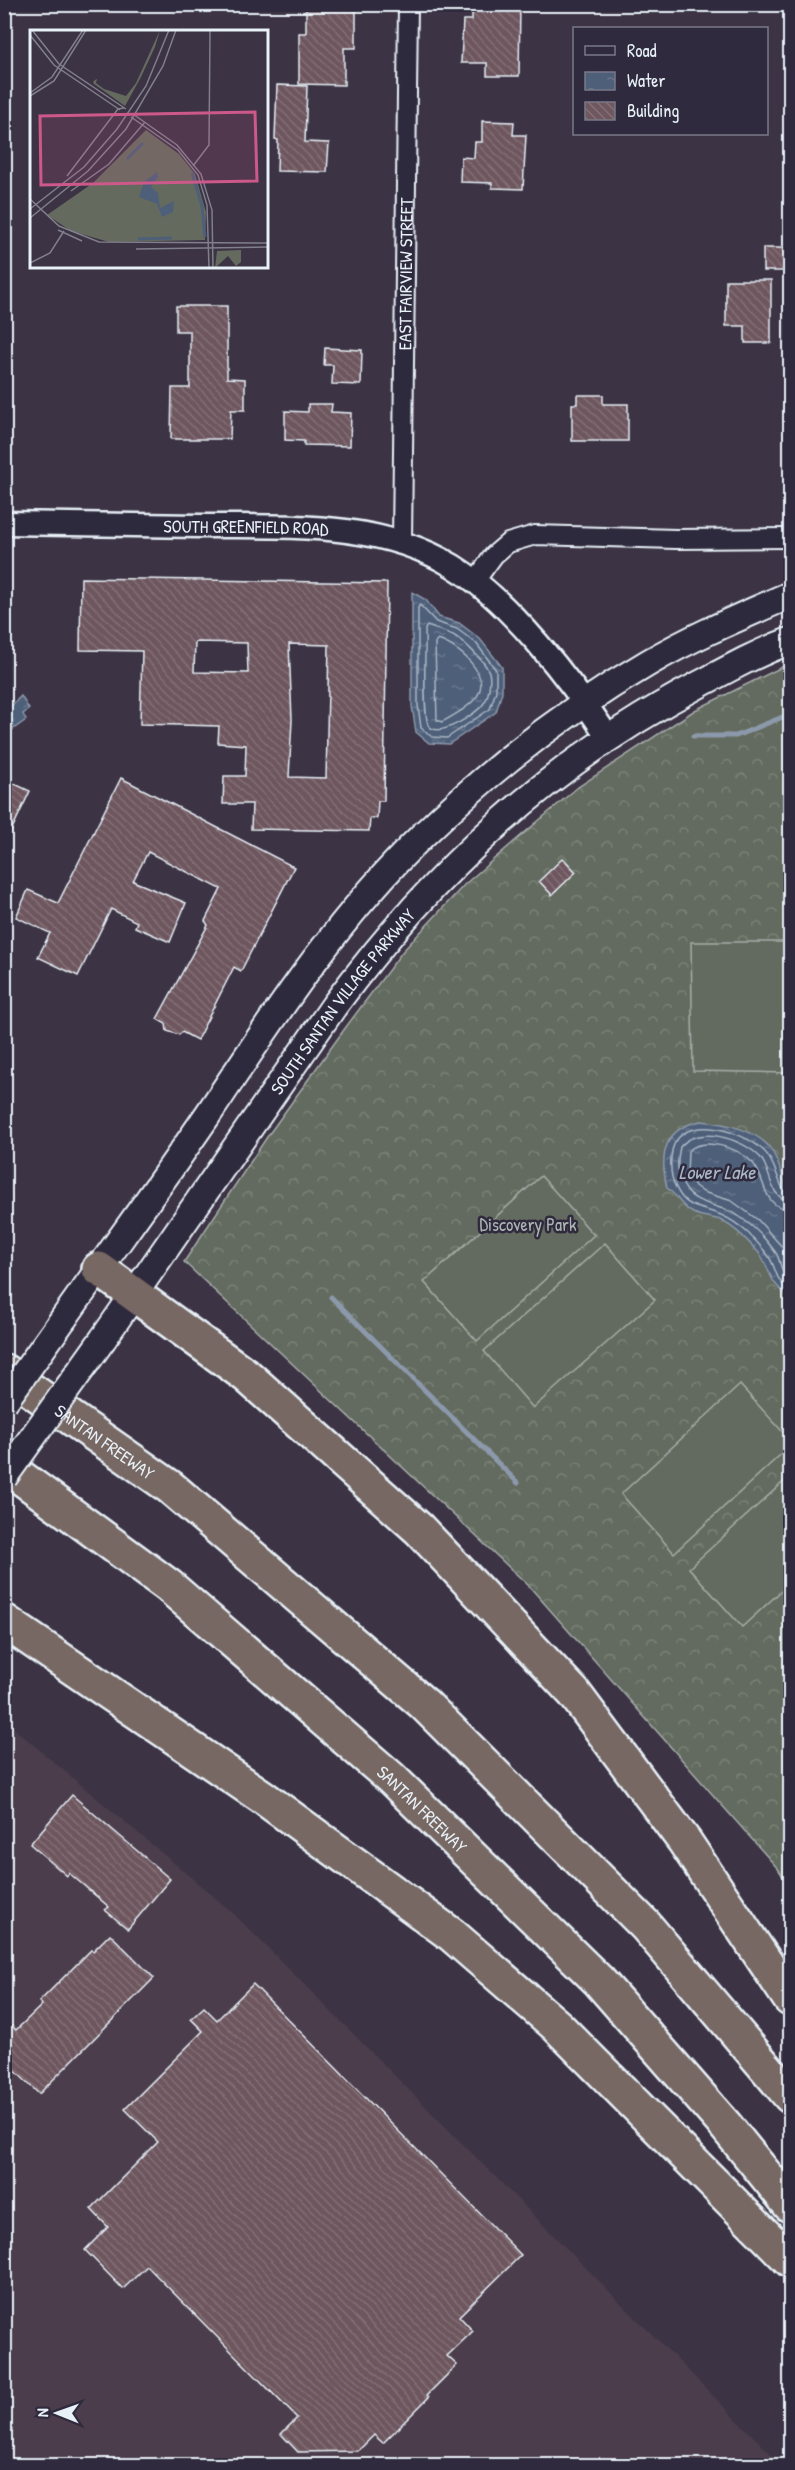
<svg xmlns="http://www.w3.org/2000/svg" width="795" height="2470" font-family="'Patrick Hand',sans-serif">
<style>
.built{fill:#4b3e4c}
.forest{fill:url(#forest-crowns);stroke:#a6aeab;stroke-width:1.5}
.garden{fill:#646b5e;stroke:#a6aeab;stroke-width:1.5}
.water{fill:url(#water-ripples);stroke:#8c99ac;stroke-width:1.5}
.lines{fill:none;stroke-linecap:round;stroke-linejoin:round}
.shore{stroke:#aab7c5;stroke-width:1.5}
.stream{stroke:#8c99ac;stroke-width:5}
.building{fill:url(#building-back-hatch);stroke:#e8f1f8;stroke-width:1.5;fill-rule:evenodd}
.minor-casing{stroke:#e8f1f8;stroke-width:22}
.tertiary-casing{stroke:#e8f1f8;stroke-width:27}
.secondary-casing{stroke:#e8f1f8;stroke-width:30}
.motorway-casing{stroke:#e8f1f8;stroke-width:38}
.minor{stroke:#2f2a3d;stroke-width:18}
.tertiary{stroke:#2f2a3d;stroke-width:22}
.secondary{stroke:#2f2a3d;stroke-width:26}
.motorway{stroke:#776864;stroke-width:33}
.secondary-bridge-casing{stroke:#e8f1f8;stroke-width:30;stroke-linecap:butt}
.secondary-bridge{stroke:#2f2a3d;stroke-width:26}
.labels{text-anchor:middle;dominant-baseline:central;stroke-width:5;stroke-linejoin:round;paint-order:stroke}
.street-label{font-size:18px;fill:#e8f1f8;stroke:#2f2a3d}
.park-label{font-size:18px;fill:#adb5b3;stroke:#2f2a3d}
.water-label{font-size:20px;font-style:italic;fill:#aab7c5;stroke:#2f2a3d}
.inset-river{fill:none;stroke:#4e5f79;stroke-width:3}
.inset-road{fill:none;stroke:#817f8c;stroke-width:1.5}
.view{fill:#cd598a;fill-opacity:0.15;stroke:#cd598a;stroke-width:3}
.inset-edge{fill:none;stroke:#e8f1f8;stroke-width:3}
</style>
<defs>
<pattern id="forest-crowns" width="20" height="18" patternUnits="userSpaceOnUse" patternTransform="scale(1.5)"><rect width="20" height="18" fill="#646b5e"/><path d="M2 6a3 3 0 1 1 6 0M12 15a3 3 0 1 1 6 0" fill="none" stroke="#7a8176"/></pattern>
<pattern id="water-ripples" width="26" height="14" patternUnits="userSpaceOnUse" patternTransform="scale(1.5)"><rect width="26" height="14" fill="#4e5f79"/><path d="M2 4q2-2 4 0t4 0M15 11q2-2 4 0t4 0" fill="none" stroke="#68768d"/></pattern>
<pattern id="building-back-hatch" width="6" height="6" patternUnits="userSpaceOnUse" patternTransform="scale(1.5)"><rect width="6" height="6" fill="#6e575e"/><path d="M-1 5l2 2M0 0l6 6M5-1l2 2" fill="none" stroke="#837076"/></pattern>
</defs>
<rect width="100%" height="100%" fill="#3c3344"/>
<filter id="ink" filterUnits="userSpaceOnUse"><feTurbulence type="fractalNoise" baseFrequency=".0167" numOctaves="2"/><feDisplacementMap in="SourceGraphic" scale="12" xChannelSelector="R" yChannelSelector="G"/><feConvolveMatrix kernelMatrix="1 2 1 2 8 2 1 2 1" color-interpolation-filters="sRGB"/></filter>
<g filter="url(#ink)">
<path class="built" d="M 4,1720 L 232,1912 L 782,2465 L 5,2465 Z"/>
<path class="forest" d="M 790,663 L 790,1888 L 779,1870 L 529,1586 L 184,1262 L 269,1134 L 346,1027 L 402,952 L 465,884 L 578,787 L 695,710 Z"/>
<g class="garden">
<path d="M 691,942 L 790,942 L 790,1073 L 693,1071 Z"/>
<path d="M 541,1176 L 594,1235 L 477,1341 L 424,1282 Z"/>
<path d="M 605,1243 L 655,1300 L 533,1408 L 484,1351 Z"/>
<path d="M 740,1385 L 790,1440 L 790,1446 L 674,1553 L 621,1494 Z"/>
<path d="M 790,1476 L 790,1583 L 742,1627 L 689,1568 Z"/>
</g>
<g class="water">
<path d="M 412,592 L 426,600 L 439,617 L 459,623 L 480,639 L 502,667 L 502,692 L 496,712 L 449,744 L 429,743 L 416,732 L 412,706 Z"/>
<path d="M 21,696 L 29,709 L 23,714 L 26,720 L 5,735 L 5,704 L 9,708 Z"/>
<path d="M 701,1121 C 724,1123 759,1130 772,1151 C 795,1192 791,1249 790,1296 C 768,1284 772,1271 759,1253 C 748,1241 735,1227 720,1220 C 711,1217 701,1217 693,1213 C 680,1206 677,1195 667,1188 C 659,1154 664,1128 701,1121 Z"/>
</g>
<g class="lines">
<g class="shore">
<path d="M 420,605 L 436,622 L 457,629 L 476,643 L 496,670 L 496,691 L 490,709 L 447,738 L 432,737 L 421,728 L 418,705 L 418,608 Z"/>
<path d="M 427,626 C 435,629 446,632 453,635 C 463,641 485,661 489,672 C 491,679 489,697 484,703 C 478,713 439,739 429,726 C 422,716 426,645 425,629 Z"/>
<path d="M 438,640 C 458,646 496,677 474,700 C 466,709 453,716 442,722 L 437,720 L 435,643 Z"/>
<path d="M 790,1193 L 783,1189 C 777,1178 774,1161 765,1152 C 743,1129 674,1109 671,1158 C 670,1173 672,1183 681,1196 C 690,1209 708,1209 721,1215 C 731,1219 740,1226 748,1233 C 755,1240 763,1248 769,1257 C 777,1269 775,1282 790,1289"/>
<path d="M 790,1200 C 768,1199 772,1170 760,1157 C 742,1138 698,1125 680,1147 C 676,1164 677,1177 687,1191 C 697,1205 725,1206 740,1217 C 753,1226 767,1240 776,1253 C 782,1263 780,1274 790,1281"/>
<path d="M 790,1209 C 761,1208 767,1178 752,1162 C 738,1148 704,1136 688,1151 L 687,1174 L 695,1186 L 703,1192 L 732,1201 L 758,1220 L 784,1249 L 790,1268"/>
</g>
<g class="stream">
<path d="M 693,736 L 736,736 L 790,714"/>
<path d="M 331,1297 L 518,1483"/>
</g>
</g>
<g class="building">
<path d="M 472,4 L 520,4 L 519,76 L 487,76 L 487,63 L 461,63 L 463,20 L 472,20 Z"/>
<path d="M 306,7 L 356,7 L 356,48 L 344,48 L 344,85 L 299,84 L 299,33 L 306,33 Z"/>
<path d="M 277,85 L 307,86 L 305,142 L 329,143 L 327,172 L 277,171 L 278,140 L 275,139 Z"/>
<path d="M 482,121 L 514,122 L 513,135 L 526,135 L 523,189 L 492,188 L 492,183 L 460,182 L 461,157 L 474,158 L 475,142 L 482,142 Z"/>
<rect x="763" y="248" width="27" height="23"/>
<path d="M 726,280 L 771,280 L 771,343 L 745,343 L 745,326 L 726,326 Z"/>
<path d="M 176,306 L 227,306 L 227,378 L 245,379 L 245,410 L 231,410 L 230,439 L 171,439 L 172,388 L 190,388 L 190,331 L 176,331 Z"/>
<path d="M 325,348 L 362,350 L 361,385 L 332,384 L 333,365 L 324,365 Z"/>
<path d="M 577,395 L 603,395 L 603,404 L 628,404 L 628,441 L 572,441 L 572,404 L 577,404 Z"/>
<path d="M 308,404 L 332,404 L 331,412 L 351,413 L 350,446 L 304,445 L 304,441 L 285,440 L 285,411 L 308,412 Z"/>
<path d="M 81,578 L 387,583 L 384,801 L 378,801 L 377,818 L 370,818 L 369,831 L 251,829 L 252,804 L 223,804 L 224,776 L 245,776 L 246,745 L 218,743 L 219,726 L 140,724 L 142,651 L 80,650 ZM 195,642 L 247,643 L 248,673 L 194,672 ZM 289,644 L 329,645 L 326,778 L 289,777 L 292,720 Z"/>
<path d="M 121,778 L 294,867 L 241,971 L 234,967 L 197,1040 L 182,1032 L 179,1035 L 167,1031 L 166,1024 L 157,1019 L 208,925 L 205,921 L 221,889 L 148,852 L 133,881 L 186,903 L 170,942 L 135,927 L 137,922 L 111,909 L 78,976 L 38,957 L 50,933 L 16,917 L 28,890 L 58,903 Z"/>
<path d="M 4,779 L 30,791 L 4,846 Z"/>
<path d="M 563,858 L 576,872 L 552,895 L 539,881 Z"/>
<path d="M 72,1795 L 170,1879 L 128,1929 L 105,1910 L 109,1907 L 69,1873 L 67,1876 L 30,1844 Z"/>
<path d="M 110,1934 L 154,1978 L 39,2094 L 4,2060 L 4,2034 L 12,2026 L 16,2030 L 42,2005 L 39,2002 L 91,1950 L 93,1951 Z"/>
<path d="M 253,1984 L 521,2255 L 459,2316 L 473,2331 L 447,2356 L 457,2365 L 427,2395 L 429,2397 L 383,2443 L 374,2435 L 358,2451 L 298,2452 L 281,2434 L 297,2418 L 147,2266 L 123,2289 L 85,2250 L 108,2227 L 91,2209 L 158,2142 L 125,2109 L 203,2031 L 191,2019 L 204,2007 L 217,2020 Z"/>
</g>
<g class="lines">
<defs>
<g id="minor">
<path id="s1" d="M 402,542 L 408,4"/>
<path d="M 475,581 L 494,555 L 508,543 L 535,535 L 676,539 L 790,538"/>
</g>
<g id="tertiary">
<path id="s2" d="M 4,523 C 70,524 135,525 200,526 C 285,527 378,520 453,566 C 510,601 571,681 608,737"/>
</g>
<g id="secondary">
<path d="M 64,1318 C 112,1250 162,1182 209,1113 C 274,1016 339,916 423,835 C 491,769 567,710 648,663 C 694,636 742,616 790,595"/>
<path id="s3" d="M 103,1339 L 334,1006 C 434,871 551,762 700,684 C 730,668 759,652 790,641"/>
</g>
<g id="motorway">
<path d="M 99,1269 L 247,1376 L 419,1529 L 574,1693 L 685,1842 L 790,1999"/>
<path id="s4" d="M 4,1371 L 170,1487 L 424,1704 L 646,1926 L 790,2096"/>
<path id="s5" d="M 4,1465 L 169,1586 L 391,1778 L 599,1981 L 725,2125 L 790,2205"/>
<path d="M 4,1621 L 264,1798 L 452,1935 L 557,2026 L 790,2260"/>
</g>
</defs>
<use href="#minor" class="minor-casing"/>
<use href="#tertiary" class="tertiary-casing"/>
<use href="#secondary" class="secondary-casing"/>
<use href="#motorway" class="motorway-casing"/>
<use href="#minor" class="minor"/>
<use href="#tertiary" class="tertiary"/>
<use href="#secondary" class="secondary"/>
<use href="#motorway" class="motorway"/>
<defs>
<g id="secondary-bridge">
<path d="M 4,1402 L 64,1318"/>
<path d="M 4,1477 L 103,1339"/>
</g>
</defs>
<use href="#secondary-bridge" class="secondary-bridge-casing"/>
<use href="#secondary-bridge" class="secondary-bridge"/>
</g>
</g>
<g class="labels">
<g class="street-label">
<text stroke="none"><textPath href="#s1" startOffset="268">EAST FAIRVIEW STREET</textPath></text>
<text stroke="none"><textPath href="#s2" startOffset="242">SOUTH GREENFIELD ROAD</textPath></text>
<text stroke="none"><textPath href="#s3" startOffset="414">SOUTH SANTAN VILLAGE PARKWAY</textPath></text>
<text stroke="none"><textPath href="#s4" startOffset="123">SANTAN FREEWAY</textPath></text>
<text stroke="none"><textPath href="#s5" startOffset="542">SANTAN FREEWAY</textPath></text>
</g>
<g class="park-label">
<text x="528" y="1224">Discovery Park</text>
</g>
<g class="water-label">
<text x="717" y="1171">Lower Lake</text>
</g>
</g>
<g transform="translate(30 30)">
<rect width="238" height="238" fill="#3c3344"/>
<path d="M 130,0 L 125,17 L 111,47 L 95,76 L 64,54 L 63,52 L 65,50 L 67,49 L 66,53 L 74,59 L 96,66 L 106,53 ZM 211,220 L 211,232 L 206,236 L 198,226 L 185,238 L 187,221 Z" fill="#646b5e"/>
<path d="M 116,100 L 149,124 L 165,144 L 176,182 L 175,210 L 79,212 L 41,201 L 17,185 L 63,153 Z" fill="#646b5e"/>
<path d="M131 152a8 8 0 1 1 16 0a8 8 0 1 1-16 0ZM 103,172 L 105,194 L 94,195 L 93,173 Z" fill="#646b5e"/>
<path d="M 127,142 L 128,147 L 121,157 L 128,163 L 130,178 L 144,171 L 143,182 L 132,187 L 127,174 L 109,167 L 114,152 Z" fill="#4e5f79"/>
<path class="inset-river" d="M 97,129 L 113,113M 162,143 L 172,176 L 175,207M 108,209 L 142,208"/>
<path class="inset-road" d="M 2,0 L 29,34 L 96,79M 0,5 L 24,35 L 90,80M 0,63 L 22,47 L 53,0M 0,66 L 24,51 L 56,0M 103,84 L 147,115 L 171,144 L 182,180 L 183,238M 101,87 L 148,120 L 168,145 L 177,175 L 179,238M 163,136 L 179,115 L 180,0M 37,146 L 88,79 L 94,78M 41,161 L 79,134 L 115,92M 0,169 L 29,196 L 69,212 L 239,213M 0,179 L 54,137 L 87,99 L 116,56 L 139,0M 0,188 L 58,141 L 96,99 L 133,36 L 146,0M 28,200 L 52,211M 106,219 L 239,217M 0,233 L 20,223 L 34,201"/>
<path class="view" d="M 225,82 L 227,151 L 11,155 L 10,86 Z"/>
<rect width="238" height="238" class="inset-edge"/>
</g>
<rect width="795" height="2470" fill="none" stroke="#2f2a3d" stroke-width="24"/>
<rect x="12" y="12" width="771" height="2446" fill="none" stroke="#e8f1f8" stroke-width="2" filter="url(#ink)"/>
<rect x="573" y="27" width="195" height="108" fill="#2f2a3d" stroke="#797a88" stroke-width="1.5"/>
<rect x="585" y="46" width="30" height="9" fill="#2f2a3d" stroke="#797a88" stroke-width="1.5"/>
<text x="627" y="57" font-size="18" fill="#e8f1f8">Road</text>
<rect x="585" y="72" width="30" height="18" fill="url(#water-ripples)" stroke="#797a88" stroke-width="1.5"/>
<text x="627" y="87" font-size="18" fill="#e8f1f8">Water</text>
<rect x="585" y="102" width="30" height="18" fill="url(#building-back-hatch)" stroke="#797a88" stroke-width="1.5"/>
<text x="627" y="117" font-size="18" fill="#e8f1f8">Building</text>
<g transform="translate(57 2413) rotate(271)" stroke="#2f2a3d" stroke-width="4.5" paint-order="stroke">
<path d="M0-4.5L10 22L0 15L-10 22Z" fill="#e8f1f8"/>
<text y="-9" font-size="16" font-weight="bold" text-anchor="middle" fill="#e8f1f8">N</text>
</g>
</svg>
